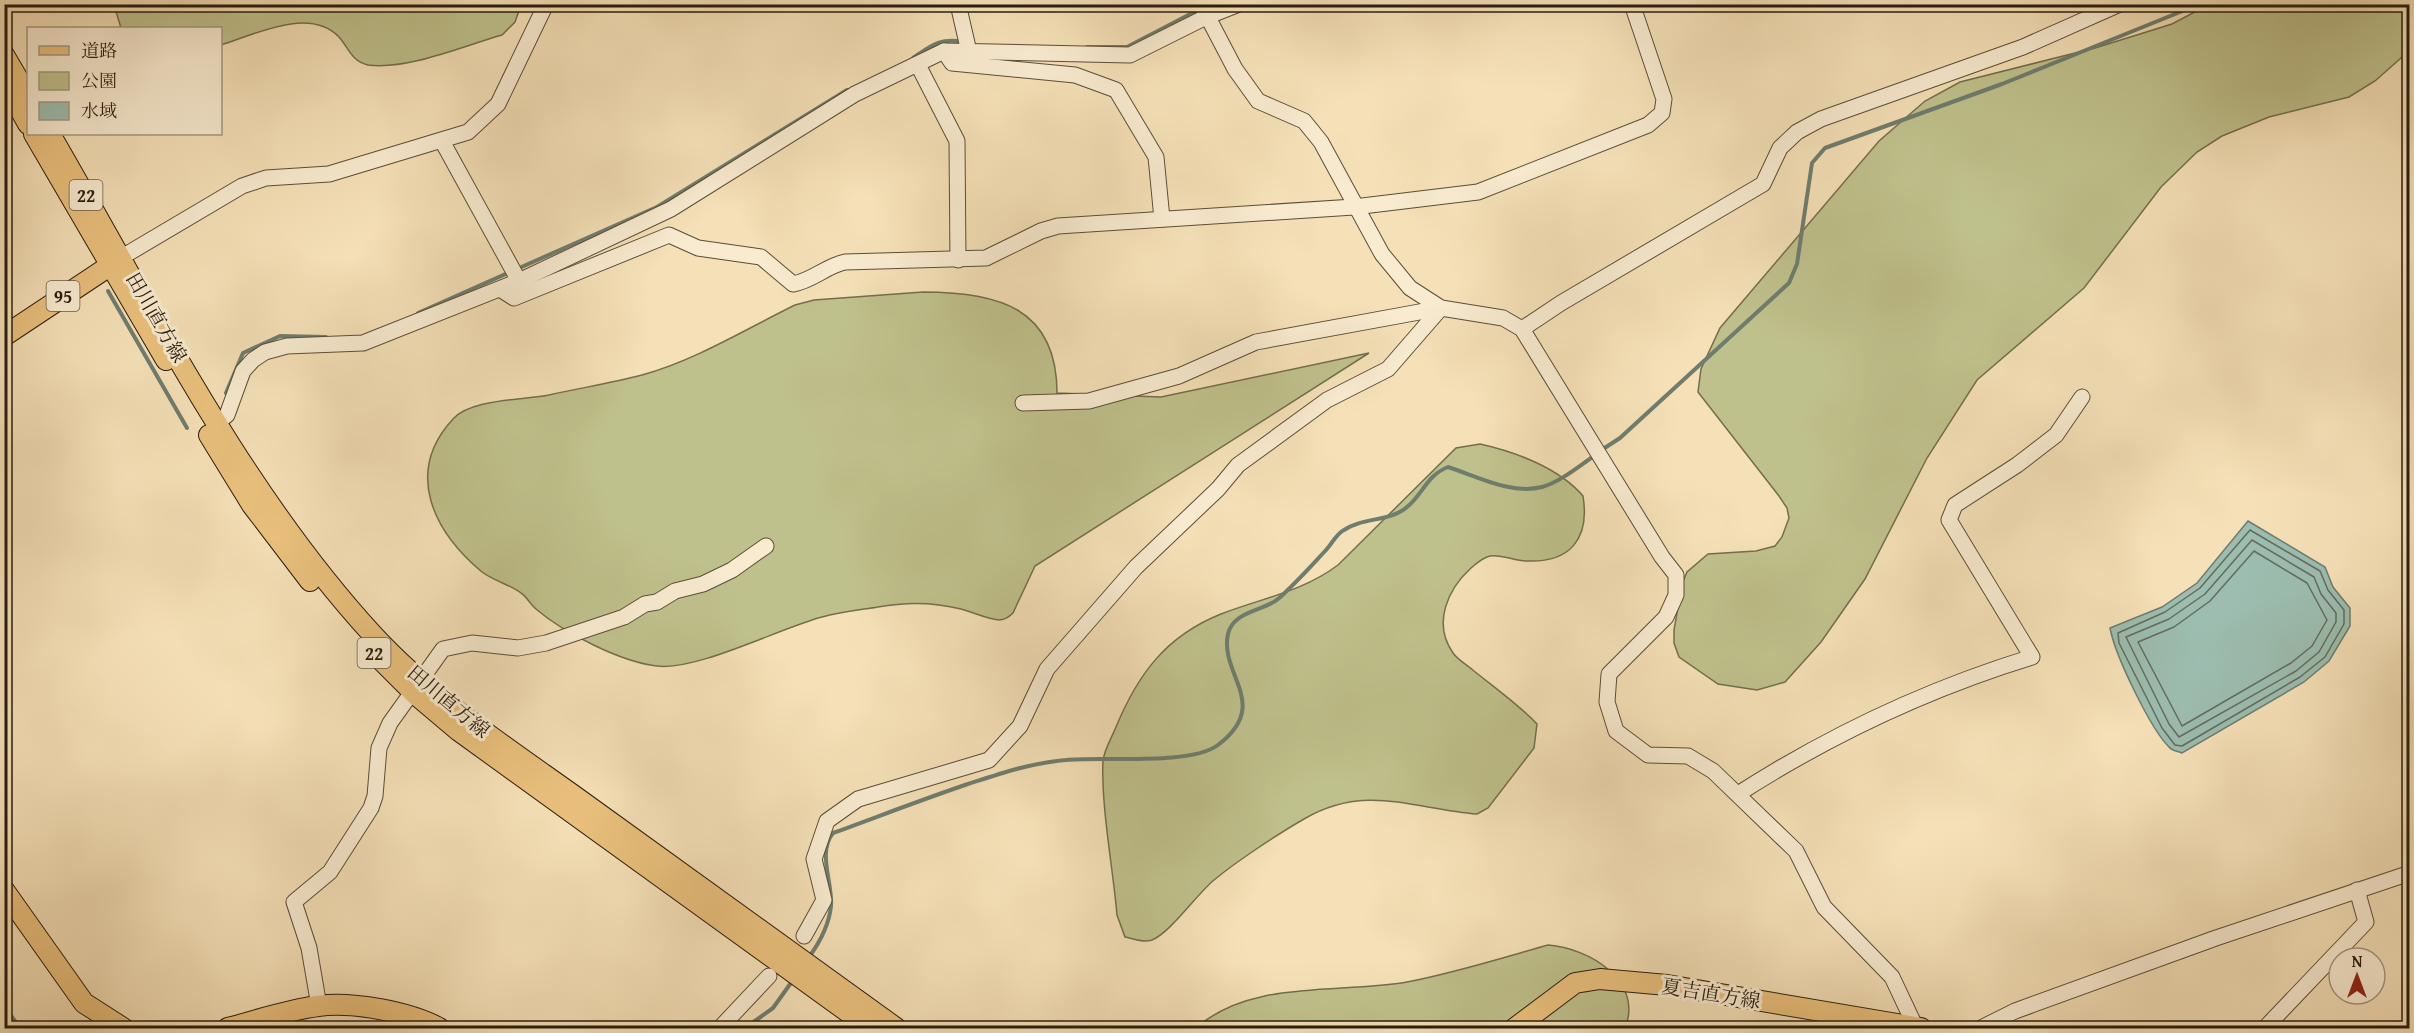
<svg xmlns="http://www.w3.org/2000/svg" width="2414" height="1033" font-family="'Gentium Book Plus','Noto Serif JP',serif">
<style>
.green{fill:#bfc18c;stroke:#746e4d;stroke-width:1.5}
.water{fill:#9cbdaf;stroke:#6e7d6f;stroke-width:1.5}
.lines{fill:none;stroke-linecap:round;stroke-linejoin:round}
.shore{stroke:#626c5e;stroke-width:1.5}
.stream{stroke:#6e7d6f;stroke-width:4}
.minor-casing{stroke:#5c4d38;stroke-width:17}
.major-casing{stroke:#291c0e;stroke-width:22}
.minor{stroke:#f8ebd0;stroke-width:15}
.major{stroke:#eac07c;stroke-width:20}
.labels{text-anchor:middle;dominant-baseline:central;stroke-width:6;stroke-linejoin:round;paint-order:stroke}
.shield{fill:#f8ebd0;stroke:#675a48;stroke-width:1.5}
.shield-label{font-size:18px;font-weight:bold;fill:#291c0e}
.street-label{font-size:20px;fill:#291c0e;stroke:#f8ebd0}
</style>
<rect width="100%" height="100%" fill="#f5e0b7"/>
<filter id="stains"><feTurbulence type="fractalNoise" baseFrequency=".00333" numOctaves="4"/><feColorMatrix values="0 0 0 0 .2 0 0 0 0 .09 0 0 0 0 .02 0 0 0 .5 -.17"/></filter>
<radialGradient id="worn" r=".72"><stop offset=".6" stop-color="#630" stop-opacity="0"/><stop offset="1" stop-color="#630" stop-opacity=".3"/></radialGradient>
<g class="green">
<path d="M 114,5 L 114,4 L 521,5 L 515,22 L 502,35 C 463,46 408,70 368,65 C 352,62 348,47 339,37 C 309,6 254,35 221,45 L 220,28 L 121,28 Z"/>
<path d="M 2208,5 L 2409,5 L 2409,51 L 2375,81 L 2349,97 L 2269,117 L 2222,136 L 2197,152 L 2161,187 L 2084,288 L 1977,380 L 1927,458 L 1865,579 L 1821,642 L 1785,682 L 1757,690 L 1718,684 L 1679,657 L 1674,643 L 1674,630 L 1682,584 L 1687,572 L 1708,554 L 1756,551 L 1775,546 L 1782,537 L 1789,518 L 1787,508 L 1779,496 L 1698,392 L 1701,369 L 1720,328 L 1879,141 L 1925,101 L 1960,82 L 2095,48 L 2172,24 Z"/>
<path d="M 923,292 C 997,292 1057,307 1057,393 L 1161,397 L 1369,353 L 1035,566 L 1013,613 C 1009,617 1005,620 999,620 C 986,619 973,612 961,609 C 934,602 905,602 878,607 C 859,610 840,612 822,617 C 780,628 697,671 657,666 C 621,662 564,633 536,609 C 531,605 526,596 521,593 C 511,585 494,581 482,572 C 433,531 404,472 453,419 C 471,399 523,400 549,395 C 580,388 612,383 642,375 C 696,360 746,329 795,305 L 814,300 Z"/>
<path d="M 1480,444 C 1516,452 1559,468 1583,496 C 1590,539 1570,563 1526,561 C 1514,561 1502,554 1490,556 C 1482,558 1477,563 1471,568 C 1448,589 1432,623 1453,653 C 1458,660 1467,665 1474,671 C 1495,688 1518,704 1537,724 L 1534,748 L 1488,808 L 1477,814 C 1413,809 1366,783 1304,819 C 1278,834 1237,861 1214,880 C 1197,894 1170,933 1152,940 C 1143,943 1134,939 1125,937 L 1117,915 C 1113,868 1101,807 1103,761 C 1104,750 1112,737 1116,727 C 1138,674 1166,636 1221,614 C 1262,598 1302,592 1338,565 L 1456,448 Z"/>
<path d="M 1548,945 C 1589,948 1644,981 1625,1028 L 1196,1028 C 1251,979 1339,994 1407,982 C 1454,973 1502,958 1548,945 Z"/>
</g>
<path class="water" d="M 2248,521 L 2325,567 L 2333,587 L 2350,608 L 2350,626 L 2329,661 L 2304,682 L 2182,753 C 2177,751 2172,751 2169,747 C 2150,728 2115,655 2110,628 L 2162,607 L 2197,583 Z"/>
<g class="lines">
<g class="shore">
<path d="M 2250,530 L 2320,571 L 2328,590 L 2344,610 L 2344,624 L 2325,657 L 2300,677 L 2182,746 L 2175,745 L 2162,728 L 2119,643 L 2118,633 L 2165,612 L 2200,588 Z"/>
<path d="M 2252,540 L 2314,577 L 2321,594 L 2336,613 L 2336,622 L 2319,652 L 2296,671 L 2179,737 L 2169,724 L 2126,637 L 2169,619 L 2205,594 Z"/>
<path d="M 2254,551 L 2307,583 L 2327,620 L 2312,646 L 2291,663 L 2182,726 L 2138,642 L 2174,627 L 2210,601 Z"/>
</g>
<g class="stream">
<path d="M 1087,47 L 1127,47 L 1200,9"/>
<path d="M 913,58 C 931,46 941,37 963,42"/>
<path d="M 517,269 L 657,207 L 847,90"/>
<path d="M 108,291 L 187,428"/>
<path d="M 418,313 L 510,272"/>
<path d="M 226,393 L 243,353 L 280,336 L 326,337"/>
<path d="M 1600,451 L 1620,438 L 1789,283 L 1797,264 L 1812,163 L 1825,148 L 2002,84 L 2185,10 L 2212,4"/>
<path d="M 809,957 C 820,942 829,925 831,906 C 833,883 817,853 833,833 C 877,817 921,800 965,785 C 999,774 1030,763 1066,760 C 1102,756 1190,766 1218,745 C 1272,704 1219,675 1228,634 C 1233,611 1264,611 1278,599 C 1295,584 1311,566 1326,550 C 1332,544 1336,534 1344,530 C 1363,517 1390,522 1407,507 C 1423,494 1427,475 1448,467 C 1476,476 1511,495 1542,487 C 1560,482 1579,466 1594,456"/>
<path d="M 4,1006 L 20,1028"/>
<path d="M 745,1028 L 773,1008 L 793,980"/>
</g>
<defs>
<g id="minor">
<path d="M 958,4 L 969,52"/>
<path d="M 1201,4 L 1235,69 L 1258,101 L 1304,121 L 1321,142 L 1382,254 L 1410,288 L 1441,308 L 1503,318 L 1522,329 L 1662,557 L 1676,575 L 1676,595 L 1666,617 L 1609,674 L 1607,702 L 1616,731 L 1648,755 L 1688,756 L 1713,771 L 1796,851 L 1824,907 L 1892,977 L 1916,1028"/>
<path d="M 944,51 L 952,63 L 1075,75 L 1116,90 L 1156,157 L 1162,219"/>
<path d="M 918,65 L 957,141 L 958,260"/>
<path d="M 442,141 L 519,281"/>
<path d="M 122,257 L 242,186 L 266,178 L 329,174 L 468,132 L 498,104 L 546,4"/>
<path d="M 500,289 L 514,298 L 669,235 L 698,248 L 761,257 L 793,284 C 812,281 826,266 845,262 L 986,258 L 1041,231 L 1058,226 L 1354,207 L 1478,192 L 1648,125 L 1662,113 L 1664,99 L 1632,4"/>
<path d="M 1522,329 L 1561,303 L 1763,184 L 1780,148 L 1797,132 L 1821,119 L 2023,47 L 2120,4"/>
<path d="M 1023,403 L 1089,401 L 1179,376 L 1256,342 L 1441,308"/>
<path d="M 217,423 L 227,415 L 243,371 L 253,360 L 265,352 L 287,346 L 363,343 L 519,281 L 671,209 L 855,94 L 944,51 L 1130,55 L 1206,17 L 1239,4"/>
<path d="M 1738,794 C 1830,735 1928,689 2032,657 L 1949,520 L 1955,505 L 2017,465 L 2056,435 L 2082,397"/>
<path d="M 804,936 L 824,900 L 814,859 L 827,821 L 858,799 L 989,760 L 1020,726 L 1047,669 L 1136,567 L 1218,489 L 1238,465 L 1327,400 L 1388,369 L 1441,308"/>
<path d="M 319,1006 L 309,948 L 294,902 L 330,872 L 371,808 L 375,796 L 379,748 L 390,723 L 443,649 L 472,643 L 518,648 L 546,643 L 624,617 L 645,604 L 657,602 L 675,591 L 703,584 L 732,570 L 766,546"/>
<path d="M 720,1028 L 769,976"/>
<path d="M 1981,1028 L 2015,1011 L 2216,938 L 2410,873"/>
<path d="M 2265,1028 L 2366,922 L 2357,890"/>
</g>
<g id="major">
<path d="M 4,55 L 27,94"/>
<path d="M 4,81 L 28,124"/>
<path d="M 34,134 L 166,360"/>
<path d="M 50,134 C 149,304 239,489 373,635 C 433,700 509,749 580,800 C 685,876 790,952 896,1028"/>
<path d="M 4,336 L 120,259"/>
<path d="M 209,435 L 252,505 L 310,581"/>
<path d="M 373,652 L 414,693 L 459,731 L 870,1028"/>
<path d="M 4,890 L 84,1003 L 123,1028"/>
<path d="M 228,1028 C 258,1020 288,1010 318,1006 C 351,1001 410,1012 439,1028"/>
<path d="M 1515,1028 L 1575,983 L 1600,979 L 1667,985 L 1921,1028"/>
</g>
</defs>
<use href="#minor" class="minor-casing"/>
<use href="#major" class="major-casing"/>
<use href="#minor" class="minor"/>
<use href="#major" class="major"/>
</g>
<g class="labels">
<g class="shield">
<rect x="69.5" y="180" width="33" height="30" rx="4.5"/>
<rect x="46.5" y="281" width="33" height="30" rx="4.5"/>
<rect x="357.5" y="638" width="33" height="30" rx="4.5"/>
</g>
<g class="shield-label">
<text x="86" y="195">22</text>
<text x="63" y="296">95</text>
<text x="374" y="653">22</text>
</g>
<g class="street-label">
<text transform="translate(157 317) rotate(60)">田川直方線</text>
<text transform="translate(449 701) rotate(40)">田川直方線</text>
<text transform="translate(1711 993) rotate(9)">夏吉直方線</text>
</g>
</g>
<rect width="2414" height="1033" fill="none" stroke="#f5e0b7" stroke-width="24"/>
<rect x="6" y="6" width="2402" height="1021" fill="none" stroke="#291c0e" stroke-width="3"/>
<rect x="12" y="12" width="2390" height="1009" fill="none" stroke="#291c0e" stroke-width="1.5"/>
<rect x="27" y="27" width="195" height="108" fill="#f8ebd0" stroke="#a59882" stroke-width="1.5"/>
<rect x="39" y="46" width="30" height="9" fill="#eac07c" stroke="#a59882" stroke-width="1.5"/>
<text x="81" y="57" font-size="18" fill="#291c0e">道路</text>
<rect x="39" y="72" width="30" height="18" fill="#bfc18c" stroke="#a59882" stroke-width="1.5"/>
<text x="81" y="87" font-size="18" fill="#291c0e">公園</text>
<rect x="39" y="102" width="30" height="18" fill="#9cbdaf" stroke="#a59882" stroke-width="1.5"/>
<text x="81" y="117" font-size="18" fill="#291c0e">水域</text>
<g transform="translate(2357 976)"><circle r="28" fill="#f8ebd0" stroke="#a59882" stroke-width="1.5"/>
<path d="M0-4.5L10 22L0 15L-10 22Z" fill="#8f2418"/>
<text y="-9" font-size="16" font-weight="bold" text-anchor="middle" fill="#291c0e">N</text>
</g>
<rect width="100%" height="100%" filter="url(#stains)"/>
<rect width="100%" height="100%" fill="url(#worn)"/>
</svg>
